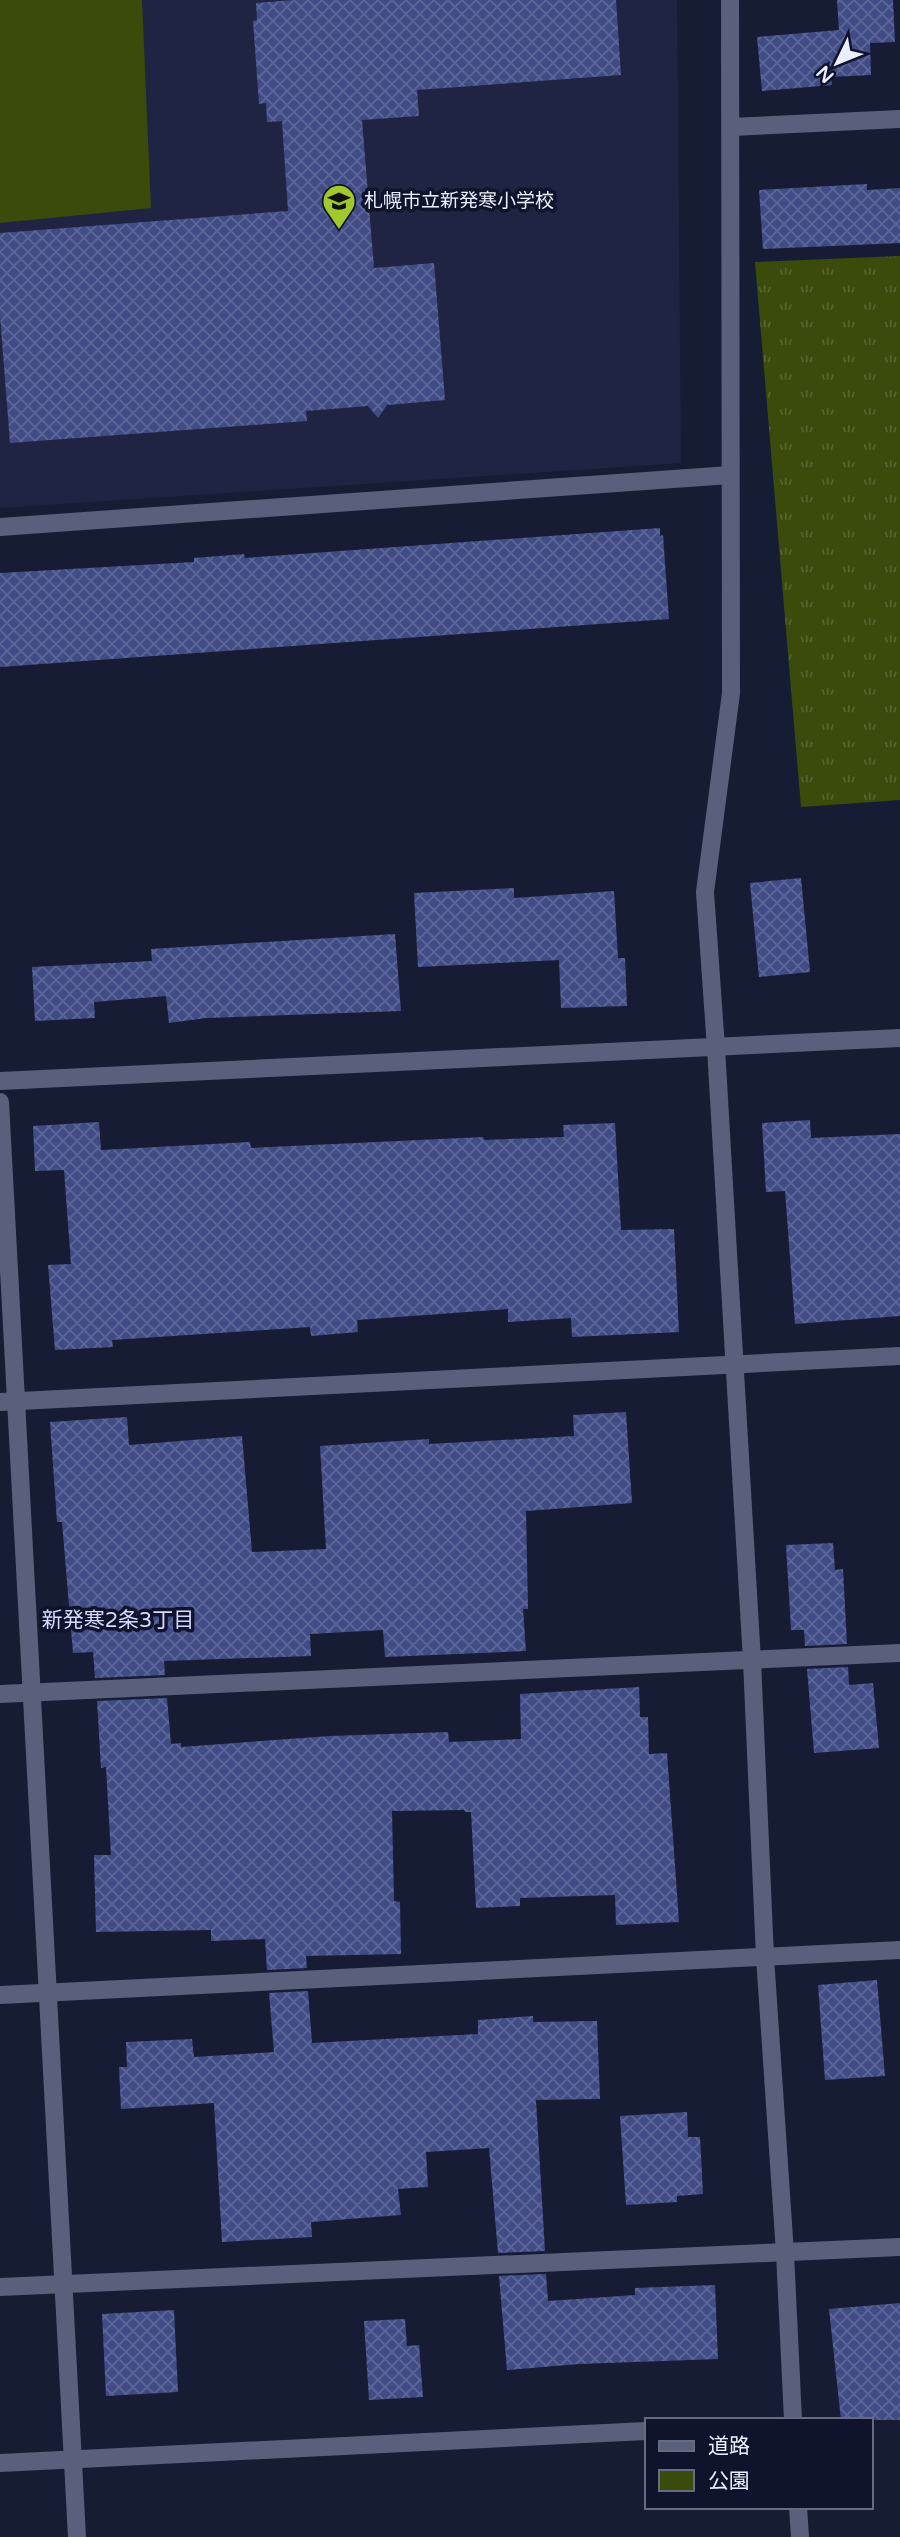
<svg xmlns="http://www.w3.org/2000/svg" width="900" height="2537" font-family="'Varela Round','Noto Sans JP',sans-serif">
<style>
.built{fill:#1f2443}
.grass{fill:url(#grass-tufts)}
.park{fill:#3b4b0c}
.building{fill:url(#building-cross-hatch)}
.lines{fill:none;stroke-linecap:round;stroke-linejoin:round}
.lane{stroke:#59607b;stroke-width:18}
.street{stroke:#59607b;stroke-width:18}
.labels{text-anchor:middle;dominant-baseline:central;stroke-width:7;stroke-linejoin:round;paint-order:stroke}
.poi-label{font-size:19px;fill:#ebeffd;stroke:#0f132b;text-anchor:start}
.neighbourhood-label{font-size:21px;fill:#d3dbfe;stroke:#0f132b}
</style>
<defs>
<pattern id="grass-tufts" width="24" height="20" patternUnits="userSpaceOnUse" patternTransform="scale(1.75)"><rect width="24" height="20" fill="#3b4b0c"/><path d="M3 7l-1-3M5 7V3M7 7l1-3M15 17l-1-3M17 17v-4M19 17l1-3" fill="none" stroke="#586530"/></pattern>
<pattern id="building-cross-hatch" width="8" height="8" patternUnits="userSpaceOnUse" patternTransform="scale(1.75)"><rect width="8" height="8" fill="#414c86"/><path d="M0 0l8 8M0 8l8-8" fill="none" stroke="#5d6698"/></pattern>
</defs>
<rect width="100%" height="100%" fill="#171c35"/>
<path class="built" d="M 0,0 L 677,0 L 681,463 L 0,508 Z"/>
<path class="grass" d="M 900,256 L 900,800 L 801,807 L 755,262 Z"/>
<path class="park" d="M 0,0 L 142,0 L 151,208 L 0,223 Z"/>
<g class="building">
<path d="M 293,0 L 616,0 L 621,75 L 417,90 L 419,116 L 362,120 L 374,268 L 434,263 L 445,400 L 387,405 L 378,418 L 368,406 L 306,411 L 307,421 L 10,443 L 0,316 L 0,233 L 288,211 L 282,121 L 267,122 L 266,103 L 259,104 L 253,21 L 257,20 L 256,3 Z"/>
<path d="M 837,0 L 893,0 L 895,42 L 870,43 L 871,75 L 831,77 L 832,85 L 762,91 L 757,37 L 839,30 Z"/>
<path d="M 867,184 L 867,190 L 900,188 L 900,243 L 763,249 L 759,190 Z"/>
<path d="M 660,528 L 660,536 L 663,535 L 669,619 L 0,667 L 0,573 L 194,562 L 194,558 L 244,554 L 245,558 Z"/>
<path d="M 801,878 L 810,972 L 759,977 L 750,883 Z"/>
<path d="M 514,888 L 514,898 L 614,891 L 618,958 L 625,958 L 627,1006 L 561,1008 L 559,960 L 418,967 L 414,893 Z"/>
<path d="M 395,934 L 401,1011 L 206,1018 L 169,1023 L 166,996 L 94,1002 L 95,1018 L 35,1021 L 32,967 L 152,961 L 151,949 Z"/>
<path d="M 810,1120 L 811,1138 L 900,1134 L 900,1316 L 795,1324 L 785,1191 L 766,1192 L 762,1123 Z"/>
<path d="M 99,1122 L 101,1150 L 250,1142 L 251,1148 L 483,1137 L 484,1140 L 564,1137 L 563,1125 L 615,1123 L 621,1230 L 674,1229 L 679,1332 L 572,1337 L 571,1318 L 508,1322 L 508,1309 L 357,1320 L 358,1332 L 311,1336 L 310,1327 L 112,1340 L 113,1347 L 55,1350 L 48,1265 L 71,1264 L 64,1170 L 35,1171 L 33,1126 Z"/>
<path d="M 626,1412 L 632,1503 L 526,1511 L 528,1609 L 523,1609 L 526,1651 L 385,1657 L 383,1630 L 310,1634 L 311,1656 L 164,1661 L 165,1675 L 95,1678 L 93,1652 L 73,1653 L 62,1522 L 57,1522 L 50,1422 L 127,1417 L 129,1445 L 242,1436 L 252,1552 L 326,1549 L 320,1446 L 429,1439 L 429,1444 L 574,1436 L 573,1415 Z"/>
<path d="M 833,1543 L 835,1570 L 843,1569 L 847,1644 L 805,1646 L 804,1630 L 791,1630 L 786,1545 Z"/>
<path d="M 848,1667 L 849,1685 L 873,1683 L 879,1748 L 814,1753 L 807,1669 Z"/>
<path d="M 639,1687 L 640,1717 L 648,1717 L 649,1754 L 667,1753 L 679,1922 L 616,1925 L 615,1895 L 520,1898 L 520,1906 L 476,1908 L 471,1812 L 465,1812 L 464,1810 L 392,1811 L 394,1901 L 400,1902 L 401,1954 L 306,1956 L 307,1968 L 267,1970 L 265,1939 L 211,1941 L 211,1930 L 96,1932 L 94,1855 L 111,1855 L 106,1767 L 101,1768 L 97,1701 L 167,1698 L 171,1744 L 181,1743 L 181,1747 L 330,1736 L 448,1732 L 449,1742 L 521,1739 L 520,1694 Z"/>
<path d="M 877,1980 L 885,2076 L 825,2080 L 818,1985 Z"/>
<path d="M 308,1991 L 312,2043 L 478,2034 L 478,2020 L 533,2016 L 533,2022 L 597,2021 L 600,2099 L 536,2100 L 545,2251 L 498,2253 L 489,2148 L 426,2152 L 428,2187 L 398,2189 L 401,2215 L 311,2222 L 312,2237 L 222,2242 L 214,2103 L 121,2109 L 119,2067 L 127,2067 L 126,2042 L 192,2039 L 194,2057 L 274,2052 L 269,1993 Z"/>
<path d="M 687,2112 L 688,2137 L 700,2137 L 703,2194 L 677,2196 L 677,2202 L 626,2205 L 620,2116 Z"/>
<path d="M 546,2274 L 548,2301 L 635,2295 L 635,2288 L 715,2285 L 718,2359 L 579,2364 L 507,2370 L 499,2276 Z"/>
<path d="M 900,2303 L 900,2420 L 841,2420 L 829,2309 Z"/>
<path d="M 174,2310 L 178,2392 L 106,2396 L 102,2314 Z"/>
<path d="M 405,2319 L 407,2346 L 419,2345 L 423,2397 L 369,2400 L 364,2321 Z"/>
</g>
<g class="lines">
<path class="lane" d="M 0,527 L 730,475"/>
<g class="street">
<path d="M 730,0 L 731,693 L 705,892 L 716,1048 L 752,1661 L 765,1957 L 785,2253 L 793,2420"/>
<path d="M 731,127 L 900,119"/>
<path d="M 0,1081 L 900,1038"/>
<path d="M 0,1102 L 77,2537"/>
<path d="M 0,1402 L 900,1356"/>
<path d="M 0,1694 L 900,1653"/>
<path d="M 0,1995 L 900,1950"/>
<path d="M 0,2287 L 900,2247"/>
<path d="M 0,2463 L 646,2431"/>
<path d="M 798,2507 L 800,2537"/>
</g>
</g>
<defs>
<symbol id="school-pin" viewBox="-11 -11 22 30"><path d="M0 17L-7.5 6A9.5 9.5 0 1 1 7.5 6Z" fill="#a0c92b" stroke="#0f132b"/><path d="M0-5L7-2L0 1L-7-2ZM-4 1L0 2.5L4 1V4Q0 6-4 4Z" fill="#111"/></symbol>
</defs>
<g fill-rule="evenodd">
<use href="#school-pin" x="320" y="182" width="38" height="52"/>
</g>
<g class="labels">
<g class="poi-label">
<text x="364" y="201">札幌市立新発寒小学校</text>
</g>
<g class="neighbourhood-label">
<text x="118" y="1620">新発寒2条3丁目</text>
</g>
</g>
<rect x="645" y="2418" width="228" height="91" fill="#0f132b" stroke="#676b7f" stroke-width="2"/>
<rect x="659" y="2441" width="35" height="10" fill="#59607b" stroke="#676b7f" stroke-width="2"/>
<text x="708" y="2453" font-size="21" fill="#ebeffd">道路</text>
<rect x="659" y="2470" width="35" height="21" fill="#3b4b0c" stroke="#676b7f" stroke-width="2"/>
<text x="708" y="2488" font-size="21" fill="#ebeffd">公園</text>
<g transform="translate(837 63) rotate(227)" stroke="#0f132b" stroke-width="5" paint-order="stroke">
<path d="M0-5L12 26L0 18L-12 26Z" fill="#ebeffd"/>
<text y="-10" font-size="19" font-weight="bold" text-anchor="middle" fill="#ebeffd">N</text>
</g>
</svg>
